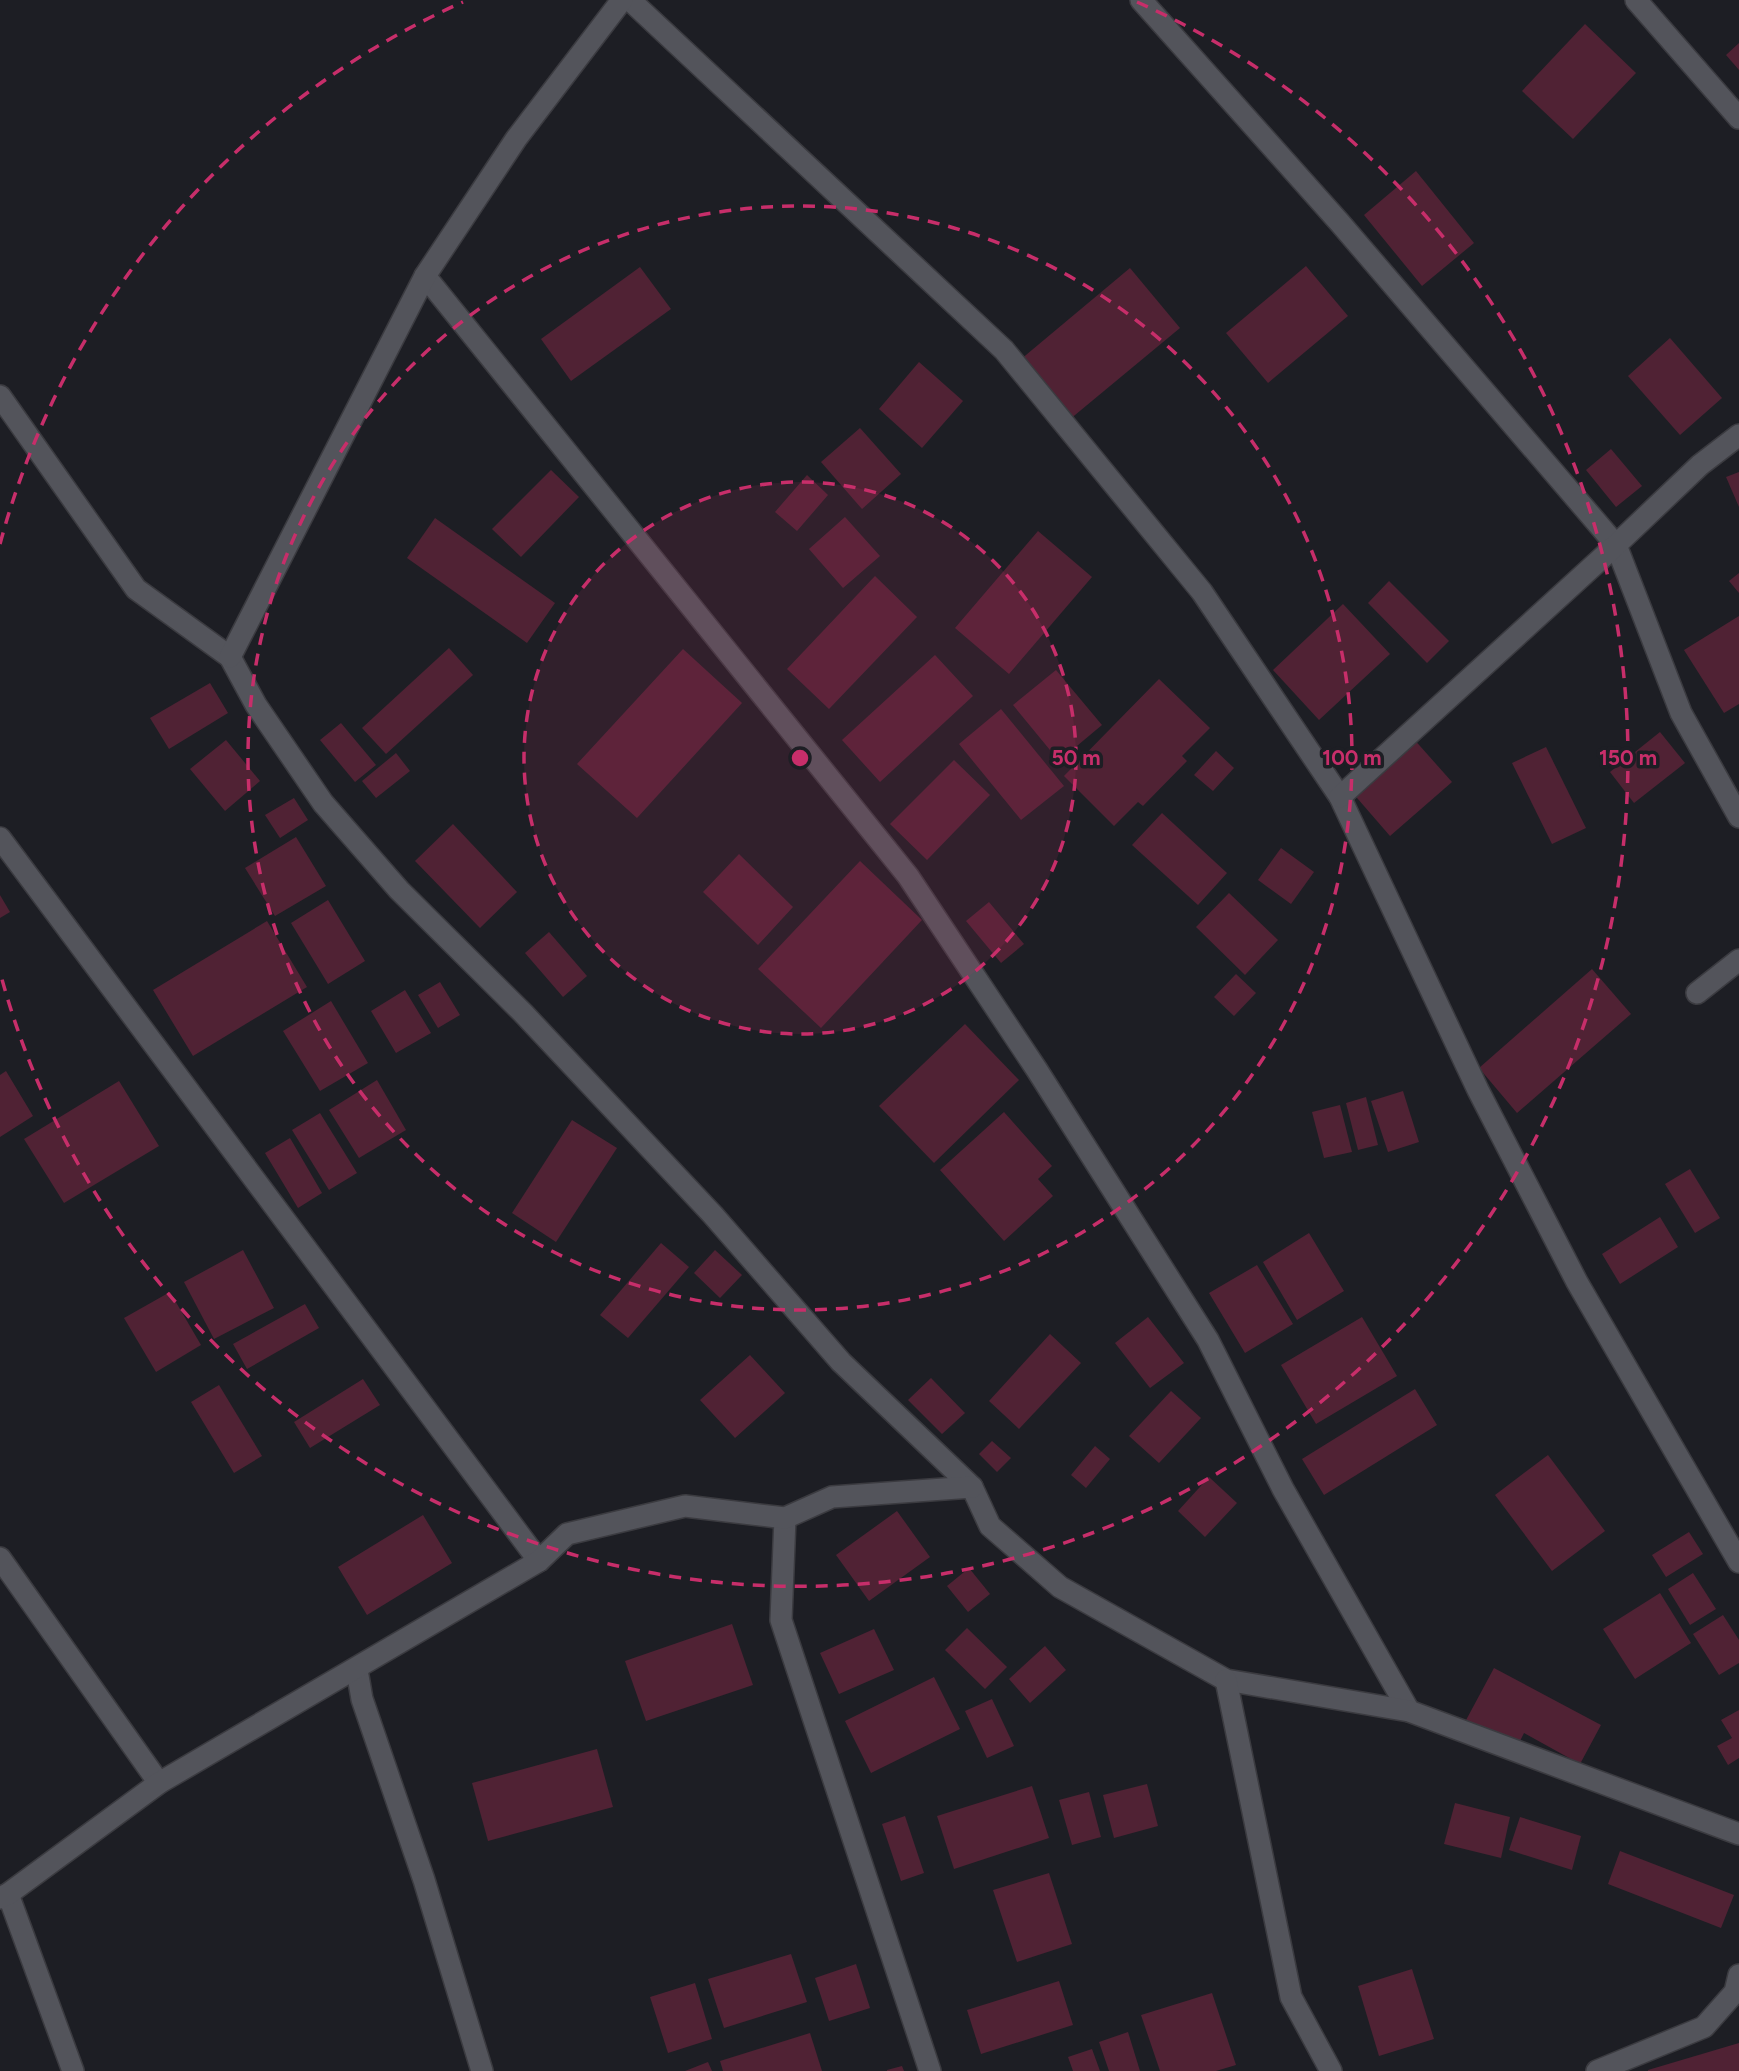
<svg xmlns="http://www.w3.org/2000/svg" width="1739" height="2071" font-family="Figtree,sans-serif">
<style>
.building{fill:#502234}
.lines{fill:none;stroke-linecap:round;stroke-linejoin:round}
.street-casing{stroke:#3b3b40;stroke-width:24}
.street{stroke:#53545b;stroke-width:21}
.ring{fill:none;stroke:#c72e6a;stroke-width:3.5;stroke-dasharray:12 9}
.centre{fill:#c72e6a;stroke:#1d1e24;stroke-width:3.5}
.ring-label{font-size:21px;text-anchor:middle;font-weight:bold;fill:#c72e6a;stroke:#1d1e24;stroke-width:7;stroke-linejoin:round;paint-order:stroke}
</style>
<rect width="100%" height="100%" fill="#1d1e24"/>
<g class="building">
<path d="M 1585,24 L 1636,73 L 1573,139 L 1522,91 Z"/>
<path d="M 1739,43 L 1739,70 L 1726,55 Z"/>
<path d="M 1416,171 L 1474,243 L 1422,286 L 1364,215 Z"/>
<path d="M 1306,266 L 1348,316 L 1268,383 L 1226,333 Z"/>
<path d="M 640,267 L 671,309 L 571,381 L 541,339 Z"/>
<path d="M 1130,268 L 1180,328 L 1069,420 L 1020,360 Z"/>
<path d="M 1670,338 L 1722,398 L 1680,435 L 1628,376 Z"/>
<path d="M 919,362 L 963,401 L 922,448 L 879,409 Z"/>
<path d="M 860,428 L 901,474 L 862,509 L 821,462 Z"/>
<path d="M 1611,449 L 1642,486 L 1616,507 L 1586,470 Z"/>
<path d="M 551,470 L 579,497 L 521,557 L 492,529 Z"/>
<path d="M 1739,472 L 1739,507 L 1726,477 Z"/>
<path d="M 807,475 L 828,495 L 797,531 L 775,512 Z"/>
<path d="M 845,517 L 880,556 L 843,588 L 809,549 Z"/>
<path d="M 435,518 L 555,603 L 527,643 L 407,558 Z"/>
<path d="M 1038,531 L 1092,577 L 1009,674 L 955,628 Z"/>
<path d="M 1739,573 L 1739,593 L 1729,581 Z"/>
<path d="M 875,576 L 917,617 L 829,709 L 787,669 Z"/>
<path d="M 1389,581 L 1449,641 L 1427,663 L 1368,603 Z"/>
<path d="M 1343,604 L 1390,654 L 1319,720 L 1273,670 Z"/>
<path d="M 1739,616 L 1739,704 L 1724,713 L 1684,650 Z"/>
<path d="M 449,648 L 473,675 L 386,754 L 362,728 Z"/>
<path d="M 683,649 L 742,703 L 637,818 L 577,764 Z"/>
<path d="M 935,655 L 973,696 L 880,782 L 842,740 Z"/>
<path d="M 1056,670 L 1102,725 L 1059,761 L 1013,705 Z"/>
<path d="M 1159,679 L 1210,728 L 1182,756 L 1187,761 L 1143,806 L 1138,802 L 1114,826 L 1064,776 Z"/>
<path d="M 210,683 L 228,713 L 169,749 L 150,718 Z"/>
<path d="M 1001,709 L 1064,786 L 1021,820 L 959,744 Z"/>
<path d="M 341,723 L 376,765 L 355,782 L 320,740 Z"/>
<path d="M 1660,732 L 1685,763 L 1634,803 L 1610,772 Z"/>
<path d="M 1412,737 L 1452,782 L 1390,836 L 1351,791 Z"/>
<path d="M 226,740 L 260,781 L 225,811 L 190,769 Z"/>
<path d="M 1546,747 L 1586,828 L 1552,844 L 1512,763 Z"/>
<path d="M 1216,751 L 1234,768 L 1213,791 L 1194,775 Z"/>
<path d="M 396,753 L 410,771 L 376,798 L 362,781 Z"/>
<path d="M 954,760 L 990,795 L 927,860 L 890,824 Z"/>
<path d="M 294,798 L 308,820 L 280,838 L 265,815 Z"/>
<path d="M 1162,813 L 1227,873 L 1198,905 L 1132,845 Z"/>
<path d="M 453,824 L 517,892 L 480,928 L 415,861 Z"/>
<path d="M 296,837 L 326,886 L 275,916 L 245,868 Z"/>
<path d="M 1281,848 L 1314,872 L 1291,904 L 1258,880 Z"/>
<path d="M 739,854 L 793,907 L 758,945 L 703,892 Z"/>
<path d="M 860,861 L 922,920 L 821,1028 L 758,969 Z"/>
<path d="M 1229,893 L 1278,940 L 1245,975 L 1196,927 Z"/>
<path d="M 0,895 L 10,912 L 0,918 Z"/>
<path d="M 328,900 L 365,961 L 328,984 L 291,923 Z"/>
<path d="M 989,902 L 1024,944 L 1001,963 L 966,921 Z"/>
<path d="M 267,921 L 307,987 L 193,1056 L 153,990 Z"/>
<path d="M 549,932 L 587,976 L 563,997 L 525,953 Z"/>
<path d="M 1592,969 L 1631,1014 L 1517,1113 L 1479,1068 Z"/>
<path d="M 1236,974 L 1256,993 L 1234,1016 L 1214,997 Z"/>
<path d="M 440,982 L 460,1015 L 438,1028 L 418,995 Z"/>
<path d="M 405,990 L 431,1033 L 396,1053 L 371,1011 Z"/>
<path d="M 331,1001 L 368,1063 L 320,1091 L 283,1031 Z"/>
<path d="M 965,1024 L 1019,1080 L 934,1163 L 879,1106 Z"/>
<path d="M 6,1071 L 33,1116 L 0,1137 L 0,1075 Z"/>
<path d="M 377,1080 L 406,1130 L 359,1158 L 329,1110 Z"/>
<path d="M 119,1081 L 159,1146 L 64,1203 L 24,1139 Z"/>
<path d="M 1403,1091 L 1419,1142 L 1388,1152 L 1371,1101 Z"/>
<path d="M 1366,1097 L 1378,1145 L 1358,1150 L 1346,1103 Z"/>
<path d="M 1340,1105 L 1352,1152 L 1324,1158 L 1312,1112 Z"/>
<path d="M 1004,1112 L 1052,1166 L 1038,1179 L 1053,1196 L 1004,1241 L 940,1170 Z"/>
<path d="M 320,1113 L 357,1173 L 329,1190 L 292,1130 Z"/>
<path d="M 572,1120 L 617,1148 L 556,1242 L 512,1213 Z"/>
<path d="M 290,1138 L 322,1193 L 298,1208 L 265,1153 Z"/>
<path d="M 1690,1169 L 1720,1218 L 1695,1233 L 1665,1184 Z"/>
<path d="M 1660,1217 L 1678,1247 L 1620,1284 L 1602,1254 Z"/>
<path d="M 1309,1233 L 1344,1291 L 1297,1320 L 1263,1262 Z"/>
<path d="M 661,1243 L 689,1267 L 628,1338 L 600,1315 Z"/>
<path d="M 243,1250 L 274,1308 L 214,1339 L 184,1282 Z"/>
<path d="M 715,1250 L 742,1275 L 720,1298 L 694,1273 Z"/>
<path d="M 1257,1265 L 1293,1324 L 1245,1353 L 1209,1293 Z"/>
<path d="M 170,1292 L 201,1345 L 156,1372 L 124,1318 Z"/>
<path d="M 305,1304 L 319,1328 L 247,1369 L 233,1344 Z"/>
<path d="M 1148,1317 L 1184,1363 L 1150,1388 L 1115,1343 Z"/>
<path d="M 1362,1317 L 1397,1376 L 1316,1424 L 1281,1365 Z"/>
<path d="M 1050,1334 L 1081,1363 L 1019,1429 L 989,1401 Z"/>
<path d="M 750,1355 L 785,1393 L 735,1438 L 700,1400 Z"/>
<path d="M 931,1378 L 965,1413 L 942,1434 L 908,1400 Z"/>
<path d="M 363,1379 L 380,1405 L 310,1448 L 294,1422 Z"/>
<path d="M 219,1385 L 262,1456 L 234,1473 L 191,1402 Z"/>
<path d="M 1415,1389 L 1437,1425 L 1324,1495 L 1302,1459 Z"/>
<path d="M 1171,1391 L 1201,1418 L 1159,1463 L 1129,1436 Z"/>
<path d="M 992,1441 L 1011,1458 L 997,1472 L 979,1454 Z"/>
<path d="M 1095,1446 L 1110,1459 L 1086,1488 L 1071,1475 Z"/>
<path d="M 1548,1455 L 1605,1531 L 1552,1571 L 1495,1495 Z"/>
<path d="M 1209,1477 L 1237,1503 L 1205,1537 L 1178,1511 Z"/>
<path d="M 897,1511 L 930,1557 L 869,1601 L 836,1555 Z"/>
<path d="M 423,1515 L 452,1563 L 367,1615 L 338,1567 Z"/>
<path d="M 1689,1532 L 1703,1554 L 1666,1577 L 1652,1555 Z"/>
<path d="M 969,1568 L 990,1594 L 968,1612 L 947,1586 Z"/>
<path d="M 1693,1573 L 1716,1609 L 1690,1625 L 1668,1589 Z"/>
<path d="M 1660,1593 L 1691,1643 L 1635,1679 L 1603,1629 Z"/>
<path d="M 1723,1615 L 1739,1640 L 1739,1663 L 1719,1675 L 1693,1634 Z"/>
<path d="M 732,1624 L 753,1685 L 646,1721 L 625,1661 Z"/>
<path d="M 967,1628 L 1007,1667 L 985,1689 L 945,1650 Z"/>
<path d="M 874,1629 L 894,1670 L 839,1694 L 820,1653 Z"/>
<path d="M 1045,1646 L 1066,1670 L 1030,1703 L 1009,1679 Z"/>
<path d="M 1494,1668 L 1601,1725 L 1580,1764 L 1524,1733 L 1516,1749 L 1465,1722 Z"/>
<path d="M 934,1677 L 960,1729 L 871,1773 L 845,1721 Z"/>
<path d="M 992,1699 L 1014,1746 L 987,1758 L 965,1711 Z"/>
<path d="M 1739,1710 L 1739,1758 L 1728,1765 L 1717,1746 L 1732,1738 L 1721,1720 Z"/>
<path d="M 597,1749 L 613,1807 L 488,1841 L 472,1783 Z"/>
<path d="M 1147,1784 L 1158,1826 L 1114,1838 L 1103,1795 Z"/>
<path d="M 1032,1786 L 1049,1838 L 954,1869 L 937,1816 Z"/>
<path d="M 1089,1792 L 1101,1837 L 1072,1845 L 1059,1800 Z"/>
<path d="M 1455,1803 L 1510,1817 L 1501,1858 L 1444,1844 Z"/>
<path d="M 905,1816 L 924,1873 L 901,1881 L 882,1824 Z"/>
<path d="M 1520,1817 L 1581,1836 L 1572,1870 L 1509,1850 Z"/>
<path d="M 1620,1851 L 1734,1895 L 1721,1928 L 1608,1884 Z"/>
<path d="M 1049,1873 L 1072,1944 L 1017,1962 L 993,1890 Z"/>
<path d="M 791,1954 L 807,2002 L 724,2028 L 708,1979 Z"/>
<path d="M 856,1964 L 870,2008 L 829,2021 L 815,1978 Z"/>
<path d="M 1412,1969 L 1434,2039 L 1379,2056 L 1358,1986 Z"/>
<path d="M 1059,1981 L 1073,2025 L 981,2054 L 967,2010 Z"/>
<path d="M 695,1983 L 712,2039 L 668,2053 L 650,1997 Z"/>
<path d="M 1212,1993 L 1236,2065 L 1216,2071 L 1160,2071 L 1141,2015 Z"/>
<path d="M 1128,2032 L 1140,2071 L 1109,2071 L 1099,2042 Z"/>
<path d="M 810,2033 L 822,2071 L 723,2071 L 720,2061 Z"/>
<path d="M 1739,2043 L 1739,2071 L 1648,2071 L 1648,2070 Z"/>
<path d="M 1092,2049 L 1100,2071 L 1073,2071 L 1068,2057 Z"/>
<path d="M 708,2062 L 712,2071 L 685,2071 Z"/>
<path d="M 902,2066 L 904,2071 L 887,2071 L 887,2070 Z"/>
</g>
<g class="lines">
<defs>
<g id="street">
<path d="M 630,0 L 1004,350 L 1202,592 L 1340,797 L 1478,1090 L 1577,1282 L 1739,1562"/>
<path d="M 1141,0 L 1340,223 L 1616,545 L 1681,713 L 1739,817"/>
<path d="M 1636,0 L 1739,118"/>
<path d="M 425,276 L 908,876 L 1037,1070 L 1208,1340 L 1283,1489 L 1409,1711"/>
<path d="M 0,396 L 136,589 L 230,657 L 256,705 L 323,803 L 399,890 L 523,1013 L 713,1215 L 841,1362 L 972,1487 L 990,1526 L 1060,1587 L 1226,1680 L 1409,1711 L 1739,1834"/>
<path d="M 230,657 L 425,276 L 516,139 L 622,0"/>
<path d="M 1340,797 L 1616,545 L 1700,465 L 1739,435"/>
<path d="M 0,838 L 539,1561"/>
<path d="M 1697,993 L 1739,960"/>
<path d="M 785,1518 L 781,1620 L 930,2071"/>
<path d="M 0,1558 L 159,1783"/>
<path d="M 357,1670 L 362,1699 L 424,1880 L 482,2071"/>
<path d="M 1226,1680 L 1291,1997 L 1331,2071"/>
<path d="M 8,1894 L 73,2071"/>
<path d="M 0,1898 L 8,1894 L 159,1783 L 539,1561 L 567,1534 L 685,1506 L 785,1518 L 832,1497 L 972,1487"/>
<path d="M 1597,2071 L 1704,2027 L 1735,1992 L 1739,1975"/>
</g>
</defs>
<use href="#street" class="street-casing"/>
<use href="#street" class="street"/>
</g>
<circle cx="800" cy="758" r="276" fill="#c72e6a" fill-opacity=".12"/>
<g class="ring">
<circle cx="800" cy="758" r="276"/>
<circle cx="800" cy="758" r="552"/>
<path d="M0 544A828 828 0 0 1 463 2M1137 2A828 828 0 1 1 0 972"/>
</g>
<circle cx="800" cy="758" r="10" class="centre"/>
<g class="ring-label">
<text x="1076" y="765">50 m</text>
<text x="1352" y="765">100 m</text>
<text x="1628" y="765">150 m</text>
</g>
</svg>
